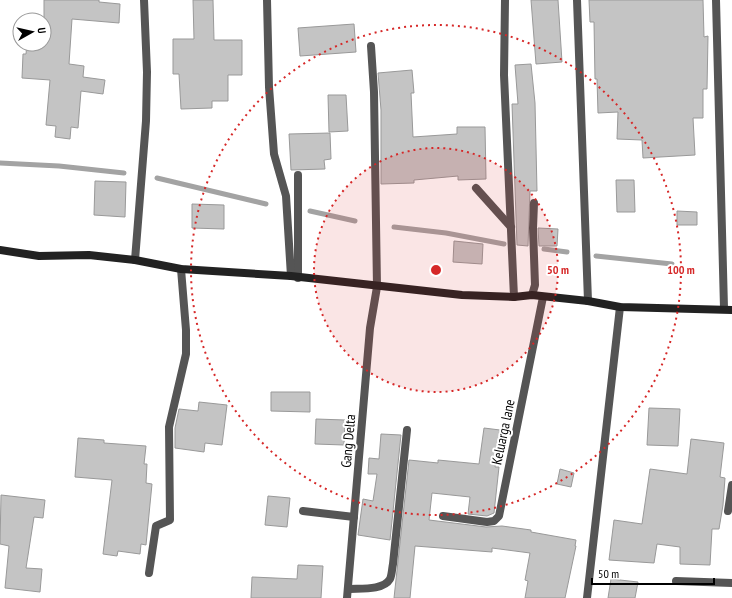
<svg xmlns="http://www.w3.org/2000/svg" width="732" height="598" font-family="'PT Sans Narrow',sans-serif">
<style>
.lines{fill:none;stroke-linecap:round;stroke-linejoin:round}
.stream{stroke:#a3a3a3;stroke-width:5}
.building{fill:#c4c4c4;stroke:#999}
.lane{stroke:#555;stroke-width:8}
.street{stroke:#555;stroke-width:8}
.secondary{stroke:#222;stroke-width:8}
.ring{fill:none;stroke:#d62828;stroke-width:2;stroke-dasharray:2 4}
.labels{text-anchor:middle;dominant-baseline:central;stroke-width:4;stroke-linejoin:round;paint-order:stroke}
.street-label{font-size:14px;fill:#000;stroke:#fff}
.centre{fill:#d62828;stroke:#fff;stroke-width:2}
.ring-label{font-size:12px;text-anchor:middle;font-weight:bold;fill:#d62828;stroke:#fff;stroke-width:4;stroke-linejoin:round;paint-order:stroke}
</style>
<rect width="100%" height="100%" fill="#fff"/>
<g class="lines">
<g class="stream">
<path d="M 0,163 L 59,166 L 124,173"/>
<path d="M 157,178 L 266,204"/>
<path d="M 310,211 L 355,221"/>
<path d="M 394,227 L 446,233 L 504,244"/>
<path d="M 544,249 L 567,252"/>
<path d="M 596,256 L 672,264"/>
</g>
</g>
<g class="building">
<path d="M 44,0 L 99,0 L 99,2 L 120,4 L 119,23 L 72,19 L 69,64 L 84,66 L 83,77 L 105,80 L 103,94 L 81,91 L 78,128 L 71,127 L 70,139 L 55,137 L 56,126 L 46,125 L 50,80 L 22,78 L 23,54 L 26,54 L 27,44 L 44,44 Z"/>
<path d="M 193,0 L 213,0 L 214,40 L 242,40 L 242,75 L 228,75 L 228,101 L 212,101 L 212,108 L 181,109 L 179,74 L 173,74 L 173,39 L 194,39 Z"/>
<path d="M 531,0 L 558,0 L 562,62 L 536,64 Z"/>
<path d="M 589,0 L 703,0 L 704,37 L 708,36 L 707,89 L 703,89 L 703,118 L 693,118 L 695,155 L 643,158 L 642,140 L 617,139 L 618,112 L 598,113 L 597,79 L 595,79 L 594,22 L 590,22 Z"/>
<path d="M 354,24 L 356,52 L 300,56 L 298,28 Z"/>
<path d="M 531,64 L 535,103 L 537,191 L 530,191 L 528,246 L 517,245 L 512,104 L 518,104 L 515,65 Z"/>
<path d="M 412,70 L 414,93 L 411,93 L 413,137 L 457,134 L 457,127 L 485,127 L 486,179 L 458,180 L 458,176 L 414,180 L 414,183 L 381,184 L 381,110 L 378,73 Z"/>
<path d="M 328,95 L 346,95 L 348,131 L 329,132 Z"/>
<path d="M 330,133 L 331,159 L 324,160 L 325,169 L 291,170 L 289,134 Z"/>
<path d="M 616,180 L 634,180 L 635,212 L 617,212 Z"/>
<path d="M 95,181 L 126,182 L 125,217 L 94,215 Z"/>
<path d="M 192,204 L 224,205 L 224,229 L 192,228 Z"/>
<path d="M 677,211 L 697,212 L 697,225 L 677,225 Z"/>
<path d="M 538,228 L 558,229 L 557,246 L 539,246 Z"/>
<path d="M 454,241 L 483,244 L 482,264 L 453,262 Z"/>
<path d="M 271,392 L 310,392 L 310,412 L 271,411 Z"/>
<path d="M 199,402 L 227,405 L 222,445 L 205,443 L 204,452 L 175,448 L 175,428 L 179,409 L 198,411 Z"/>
<path d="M 649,408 L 680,409 L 678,446 L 647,445 Z"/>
<path d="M 316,419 L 345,420 L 344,445 L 315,444 Z"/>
<path d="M 484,428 L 500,430 L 495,467 L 499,467 L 494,513 L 487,516 L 468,514 L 470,497 L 432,493 L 429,520 L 486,527 L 502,526 L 531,530 L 531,532 L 576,540 L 575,546 L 576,546 L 565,598 L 525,598 L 528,581 L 525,580 L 530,553 L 492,548 L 492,552 L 415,546 L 410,598 L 394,598 L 409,460 L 438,463 L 438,460 L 479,464 Z"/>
<path d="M 381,434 L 401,435 L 390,540 L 358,535 L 363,499 L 373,501 L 377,474 L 368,474 L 369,458 L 379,459 Z"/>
<path d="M 78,438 L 104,440 L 104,443 L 146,446 L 144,464 L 147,464 L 146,483 L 152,484 L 146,545 L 141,544 L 140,554 L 118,551 L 117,556 L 103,554 L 112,480 L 75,477 Z"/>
<path d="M 691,439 L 724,443 L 720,477 L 725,478 L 723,505 L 719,529 L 712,529 L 710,565 L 680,564 L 680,547 L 657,544 L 654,563 L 609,560 L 614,520 L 642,524 L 650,469 L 687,474 Z"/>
<path d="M 560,469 L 574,473 L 571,487 L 557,484 Z"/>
<path d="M 1,495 L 45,500 L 43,518 L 34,517 L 26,568 L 42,569 L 40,592 L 5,588 L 9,546 L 0,544 Z"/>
<path d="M 268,496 L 290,498 L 287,527 L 265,525 Z"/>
<path d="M 298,565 L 323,566 L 321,598 L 251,598 L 252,577 L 297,579 Z"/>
<path d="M 611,579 L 638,582 L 635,598 L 608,598 Z"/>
</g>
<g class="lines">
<g class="lane">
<path d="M 371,46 L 374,92 L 377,287"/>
<path d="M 298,175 L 298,278"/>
<path d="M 532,295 L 535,285 L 533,228 L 534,203"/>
</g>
<g class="street">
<path d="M 267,0 L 269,87 L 274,154 L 286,196 L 291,276"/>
<path d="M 505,0 L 504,75 L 514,297"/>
<path d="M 577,0 L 588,301"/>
<path d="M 716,0 L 724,308"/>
<path d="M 476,188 L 511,227"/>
<path d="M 135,260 L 146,121 L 147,72 L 144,0"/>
<path d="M 303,511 L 354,517"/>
<path d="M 728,511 L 732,485"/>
<path d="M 443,516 L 487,522 L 494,521 L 499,516 L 543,297"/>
<path d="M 149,573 L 156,526 L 170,520 L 169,427 L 186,354 L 186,330 L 181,269"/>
<path d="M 676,581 L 732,583"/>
<path d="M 348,589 C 359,588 383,591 390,579 C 392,575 392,568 393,564 L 407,430"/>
<path d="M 347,598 L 370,328 L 377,287"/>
<path d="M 587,598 L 620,307"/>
</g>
<path class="secondary" d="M 0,250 L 39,256 L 89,255 L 135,260 L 181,269 L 291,276 L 462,295 L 514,297 L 532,295 L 588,301 L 620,307 L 732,310"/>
</g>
<circle cx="436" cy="270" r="122" fill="#d62828" fill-opacity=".12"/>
<g class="ring">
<circle cx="436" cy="270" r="122"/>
<circle cx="436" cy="270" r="245"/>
</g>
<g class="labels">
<g class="street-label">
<text transform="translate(503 432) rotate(-78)">Keluarga lane</text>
<text transform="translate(348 441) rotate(-85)">Gang Delta</text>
</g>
</g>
<circle cx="436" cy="270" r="6" class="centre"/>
<g class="ring-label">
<text x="558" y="274">50 m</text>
<text x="681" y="274">100 m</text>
</g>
<g transform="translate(32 32) rotate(82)"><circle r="19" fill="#ffffff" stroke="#999999"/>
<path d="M0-3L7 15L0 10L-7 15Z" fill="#000000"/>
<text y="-6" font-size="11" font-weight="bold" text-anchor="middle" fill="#000000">U</text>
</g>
<path d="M592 578v6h122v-6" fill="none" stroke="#000000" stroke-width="2"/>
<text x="598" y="578" font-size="12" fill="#000000" stroke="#ffffff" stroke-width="3" paint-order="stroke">50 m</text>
</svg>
